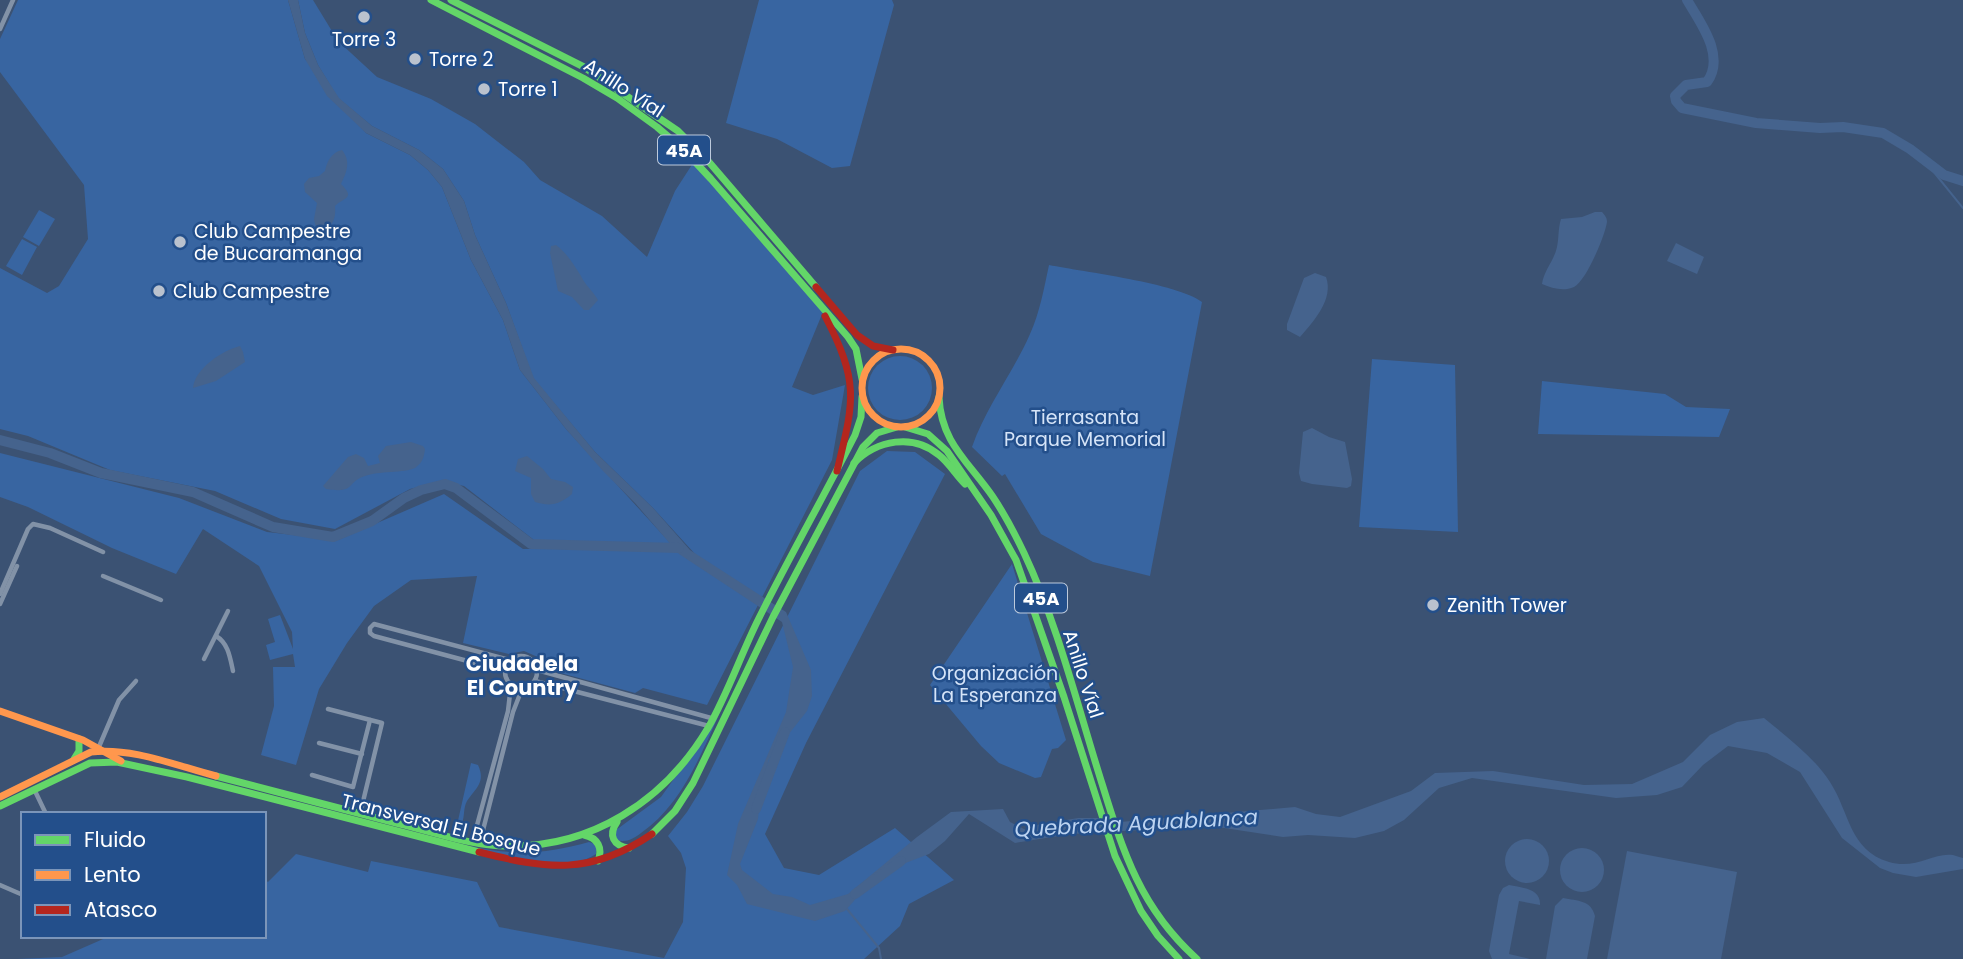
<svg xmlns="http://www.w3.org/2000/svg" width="1963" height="959" font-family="Poppins,sans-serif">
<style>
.green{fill:#3865a1}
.water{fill:#45638d}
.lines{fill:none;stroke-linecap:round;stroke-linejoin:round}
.stream{stroke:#45638d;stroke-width:2}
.river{stroke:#45638d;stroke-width:10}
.street{stroke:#8292a7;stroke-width:4.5}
.fast{stroke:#63d668;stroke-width:7}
.slow{stroke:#ff974d;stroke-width:7}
.jam{stroke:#b3261e;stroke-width:7}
.poi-dot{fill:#bac2ce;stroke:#234f8b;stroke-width:2.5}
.labels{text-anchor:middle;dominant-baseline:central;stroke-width:5;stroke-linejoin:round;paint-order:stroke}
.shield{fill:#234f8b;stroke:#bdcadc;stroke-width:2}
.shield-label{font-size:18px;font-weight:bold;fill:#fff}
.poi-label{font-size:19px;fill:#fff;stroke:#234f8b;text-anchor:start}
.street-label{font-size:19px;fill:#fff;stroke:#234f8b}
.park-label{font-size:19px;fill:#d5e4f8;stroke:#234f8b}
.neighbourhood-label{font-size:21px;font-weight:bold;fill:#fff;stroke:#234f8b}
.water-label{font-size:21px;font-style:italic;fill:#bcd4f2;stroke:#234f8b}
</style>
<rect width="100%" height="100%" fill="#3b5273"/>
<g class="green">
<path d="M 18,0 L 288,0 L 305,59 L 366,133 L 410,155 L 428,170 L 442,187 L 471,260 L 503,320 L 520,370 L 566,429 L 673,546 L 665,548 L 695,554 L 653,508 L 595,452 L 533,378 L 506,303 L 475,235 L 464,201 L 443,169 L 419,150 L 372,126 L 338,98 L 318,65 L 305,33 L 298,0 L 313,0 L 338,41 L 377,77 L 431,99 L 475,124 L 524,162 L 540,180 L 602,216 L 647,257 L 675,191 L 695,160 L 825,307 L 792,387 L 813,395 L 845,385 L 832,460 L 707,705 L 643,688 L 635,693 L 542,668 L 540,658 L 524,651 L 509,654 L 463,643 L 477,576 L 411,580 L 374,606 L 347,643 L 319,689 L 296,765 L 261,755 L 274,706 L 273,667 L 295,667 L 293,654 L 270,660 L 266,645 L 275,642 L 268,619 L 280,615 L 293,649 L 292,632 L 259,566 L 203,529 L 176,574 L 112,548 L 28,507 L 0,497 L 0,453 L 179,498 L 267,532 L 338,540 L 444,494 L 523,549 L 636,548 L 534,540 L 464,486 L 441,481 L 410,489 L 335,529 L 281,519 L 215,491 L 110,470 L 28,436 L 0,429 L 0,268 L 47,293 L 59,286 L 88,239 L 84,185 L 0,72 L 0,39 Z"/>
<path d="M 759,0 L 892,0 L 894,5 L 850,166 L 832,168 L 777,139 L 726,123 Z"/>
<path d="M 39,210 L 55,219 L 39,246 L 23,237 Z"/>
<path d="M 22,239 L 37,247 L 22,275 L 6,266 Z"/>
<path d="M 1049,265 C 1084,272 1177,283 1202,302 L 1150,576 L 1093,562 L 1041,534 L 1005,474 L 1002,476 L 972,447 C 986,407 1013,373 1030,334 C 1040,312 1044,288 1049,265 Z"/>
<circle cx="900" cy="388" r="32"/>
<path d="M 1372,359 L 1455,365 L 1458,532 L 1359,527 Z"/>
<path d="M 1542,381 L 1665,394 L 1686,407 L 1730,409 L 1719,437 L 1538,434 Z"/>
<path d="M 887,451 L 915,452 L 945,474 L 806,743 L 765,834 L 784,868 L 819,875 L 895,828 L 954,880 L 909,904 L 900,926 L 864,959 L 17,959 L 62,957 L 110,936 L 264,936 L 264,879 L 268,882 L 296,854 L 368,872 L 371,861 L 477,882 L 499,927 L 664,958 L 683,922 L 686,868 L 681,853 L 668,836 L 687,812 L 703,786 L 860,471 Z"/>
<path d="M 1012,564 L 1066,740 L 1058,748 L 1052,749 L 1041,777 L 1035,778 L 999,763 L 981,746 L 930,685 Z"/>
<path d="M 718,717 C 699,759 680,806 641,833 C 633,839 626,843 616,840 L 614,836 L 616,830 L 661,797 Z"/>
<path d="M 471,763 L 478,765 C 486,782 476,788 467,801 C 463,808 465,816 462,823 L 457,825 Z"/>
<path d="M 589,842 L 595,844 L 597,848 L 596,854 C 559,877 507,857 470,846 C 515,856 545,854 589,842 Z"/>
</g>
<g class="water">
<path d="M 288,0 L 298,0 L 305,33 L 318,65 L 339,98 L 372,126 L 419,150 L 443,169 L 464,201 L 475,235 L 506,303 L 534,378 L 595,452 L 653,508 L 690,550 L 786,612 L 811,670 L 812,696 L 807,711 L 769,759 L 761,788 L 758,819 L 740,864 L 742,870 L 773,894 L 792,897 L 810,905 L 848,894 L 917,837 L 951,812 L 1003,809 L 1010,822 L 1026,830 L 1295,807 L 1316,814 L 1340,817 L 1411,791 L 1435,773 L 1493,771 L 1584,785 L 1632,784 L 1683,762 L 1710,735 L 1737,722 L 1764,718 C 1787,737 1814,757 1830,782 C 1850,813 1849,850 1889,862 C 1916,870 1933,852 1953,855 C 1956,856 1959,857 1963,858 L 1963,869 L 1916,877 L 1893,873 L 1880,868 L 1842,838 L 1800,772 L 1767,753 L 1728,746 L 1703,765 L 1682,787 L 1657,795 L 1616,798 L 1472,778 L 1439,788 L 1404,820 L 1384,831 L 1355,838 L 1308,835 L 1283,837 L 1211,826 L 1071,834 L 1015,843 L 969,814 L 945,841 L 929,854 L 890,869 L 868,885 L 845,911 L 815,921 L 747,904 L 737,885 L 727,875 L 738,824 L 786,712 L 793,667 L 782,622 L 679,554 L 635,503 L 603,471 L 566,429 L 520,370 L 503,320 L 471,260 L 442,187 L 428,170 L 410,155 L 366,133 L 327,96 L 305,59 Z"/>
<path d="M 342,150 C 351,161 347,172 341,184 C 356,199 344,197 335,206 C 336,217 334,227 321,230 L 316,228 L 314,219 L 317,203 L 305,192 L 304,184 L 309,178 L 319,176 L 325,171 C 327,161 332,152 342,150 Z"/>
<path d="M 1595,212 L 1602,212 C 1605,216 1607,217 1607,222 C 1605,236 1586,281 1574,287 C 1563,292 1552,288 1542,284 C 1544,270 1554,261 1557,247 C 1559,238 1558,228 1561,219 L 1582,217 Z"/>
<path d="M 1676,243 L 1704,257 L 1697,274 L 1667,261 Z"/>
<path d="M 556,245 C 567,253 574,265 581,276 C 585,285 593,291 598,300 L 589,310 L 584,310 L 572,297 L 558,291 L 550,253 L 551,246 Z"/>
<path d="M 1315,273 L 1326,277 C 1334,299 1314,321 1300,337 L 1287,330 L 1287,324 L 1304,278 Z"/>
<path d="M 240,346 L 243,352 L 245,362 L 216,381 L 193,388 C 194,369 223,350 240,346 Z"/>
<path d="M 1312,428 L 1329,437 L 1345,442 L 1352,479 L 1351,486 L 1347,488 L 1312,484 L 1301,481 L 1299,473 L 1303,432 Z"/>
<path d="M 411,442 L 423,446 L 425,449 C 424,458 422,463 415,468 C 405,473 378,471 365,476 C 346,482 356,494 326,489 L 323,486 L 348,457 L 356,454 L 364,458 L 368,466 L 380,463 L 378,456 L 386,446 Z"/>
<path d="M 527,456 L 543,469 L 551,479 L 565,482 L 573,487 L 572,494 C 560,504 551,507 535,502 L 531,494 L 531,478 L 515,471 L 518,459 Z"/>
<circle cx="1527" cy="861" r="22"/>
<circle cx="1582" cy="870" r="22"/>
<path d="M 1627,851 L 1737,872 L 1721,959 L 1607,959 Z"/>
<path d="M 1509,885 C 1522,888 1541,888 1540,905 L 1519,901 L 1509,954 L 1530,959 L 1492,959 L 1489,951 L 1499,895 L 1503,888 Z"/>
<path d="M 1563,898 C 1578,901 1591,900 1595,916 L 1587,959 L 1546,959 L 1555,906 Z"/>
</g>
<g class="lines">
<g class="stream">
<path d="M 1920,155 L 1963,208"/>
<path d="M 847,909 L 879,948 L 881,959"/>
</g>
<g class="river">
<path d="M 1687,0 C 1700,22 1726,56 1707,82 L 1686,85 L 1675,96 L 1676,101 L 1682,108 L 1756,123 L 1820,128 L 1843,127 L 1883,133 L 1910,149 L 1944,175 L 1963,181"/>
<path d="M 0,440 L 50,453 L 101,473 L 193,492 L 273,527 L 333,537 L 372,521 L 404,498 L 421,490 L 445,484 L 456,488 L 531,544 L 679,548"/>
<path d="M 756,809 L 785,732"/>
<path d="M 1031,831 L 1079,823 L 1112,823"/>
<path d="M 855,894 L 901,861"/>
</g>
<g class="street">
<path d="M 0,29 L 13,0"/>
<path d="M 103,576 L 161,600"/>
<path d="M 0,594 L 28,529 L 33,524 L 50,528 L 103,552"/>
<path d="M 0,604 L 17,566"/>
<path d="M 216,636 C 228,643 230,657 233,671"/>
<circle cx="521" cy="672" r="16"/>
<path d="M 204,659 L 228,611"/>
<path d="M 537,670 L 711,718"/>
<path d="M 505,671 L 374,636 L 370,633 L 370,628 L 374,624 L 510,660"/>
<path d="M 535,681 L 709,726"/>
<path d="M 328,709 L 382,723 L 360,814"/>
<path d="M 319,743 L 362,754"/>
<path d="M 98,749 L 119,700 L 136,681"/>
<path d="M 312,775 L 353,787 L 370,720"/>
<path d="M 35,791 L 46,814"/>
<path d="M 473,840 L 508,711 L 511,685"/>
<path d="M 480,842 L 513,712 L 522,689"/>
<path d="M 0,885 L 23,895"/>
</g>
<g class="fast">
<path d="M 431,0 L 583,78 L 617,98 L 657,127 L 684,150 L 711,179 L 848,337 L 856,349 L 862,379"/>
<path d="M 451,0 L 584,67 L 678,131 L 709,162 L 816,287"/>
<path d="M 939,397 C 941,443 969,462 993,497 C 1005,515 1015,534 1024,553 C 1057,623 1076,700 1099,774 C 1122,848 1138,906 1197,959"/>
<path d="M 905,427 L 928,434 L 947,451 L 991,515 L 1016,560 L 1064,697 L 1115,856 L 1141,911 L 1158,936 L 1179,959"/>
<path d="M 854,463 C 877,440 913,433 939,455 C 949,463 956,475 965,484"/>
<path d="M 74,759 L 79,751 L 79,739"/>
<path d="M 216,776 C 277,792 339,808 400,824 C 434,832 469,845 504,846 C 590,849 664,802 708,728 C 728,693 741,654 759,618 C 790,556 824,496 855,435 L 861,417 L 862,397"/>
<path d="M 0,806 L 90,763 L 117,762 L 187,777 L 479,852"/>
<path d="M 617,822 C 608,835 613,846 629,848"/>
<path d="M 652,834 L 675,811 L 693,783 L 773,617 L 863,447 L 877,433 L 897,427"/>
<path d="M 584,835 C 598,838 603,848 598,861"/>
</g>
<g class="slow">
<circle cx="901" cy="388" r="39"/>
<path d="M 0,711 L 83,740 L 121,761"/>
<path d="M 0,797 L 91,752 C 132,747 177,766 216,776"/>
</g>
<g class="jam">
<path d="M 816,287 L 857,335 L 873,346 L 893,350"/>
<path d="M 825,316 C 860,383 854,401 837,471"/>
<path d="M 479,852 C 547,869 590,876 652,834"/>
</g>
</g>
<g class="poi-dot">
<circle cx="364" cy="17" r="7"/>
<circle cx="415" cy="59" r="7"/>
<circle cx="484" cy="89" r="7"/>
<circle cx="180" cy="242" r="7"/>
<circle cx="159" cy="291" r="7"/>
<circle cx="1433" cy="605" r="7"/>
</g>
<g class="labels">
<g class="shield">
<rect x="658" y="135.5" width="52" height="29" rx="5"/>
<rect x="1015" y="583.5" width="52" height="29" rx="5"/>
</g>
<g class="shield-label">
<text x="684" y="150">45A</text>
<text x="1041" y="598">45A</text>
</g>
<g class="poi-label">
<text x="364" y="39" text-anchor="middle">Torre 3</text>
<text x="429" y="59">Torre 2</text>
<text x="498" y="89">Torre 1</text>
<text x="194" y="231">Club Campestre<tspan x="194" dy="22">de Bucaramanga</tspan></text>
<text x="173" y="291">Club Campestre</text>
<text x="1447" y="605">Zenith Tower</text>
</g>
<g class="street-label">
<text transform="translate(624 88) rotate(33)">Anillo Víal</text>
<text transform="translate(1083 674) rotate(72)">Anillo Víal</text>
<text transform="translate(441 825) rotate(14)">Transversal El Bosque</text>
</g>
<g class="park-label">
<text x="1085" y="417">Tierrasanta<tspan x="1085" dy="22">Parque Memorial</tspan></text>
<text x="995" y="673">Organización<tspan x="995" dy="22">La Esperanza</tspan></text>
</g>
<g class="neighbourhood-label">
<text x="522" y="663">Ciudadela<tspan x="522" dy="24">El Country</tspan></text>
</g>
<g class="water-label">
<text transform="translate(1136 823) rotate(-3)">Quebrada Aguablanca</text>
</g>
</g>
<rect x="21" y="812" width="245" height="126" fill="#234f8b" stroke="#7b95b9" stroke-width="2"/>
<rect x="35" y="835" width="35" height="10" fill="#63d668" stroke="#7b95b9" stroke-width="2"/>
<text x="84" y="847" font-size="21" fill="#ffffff">Fluido</text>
<rect x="35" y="870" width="35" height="10" fill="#ff974d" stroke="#7b95b9" stroke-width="2"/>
<text x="84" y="882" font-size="21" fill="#ffffff">Lento</text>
<rect x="35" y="905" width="35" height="10" fill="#b3261e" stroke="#7b95b9" stroke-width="2"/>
<text x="84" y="917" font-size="21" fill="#ffffff">Atasco</text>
</svg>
